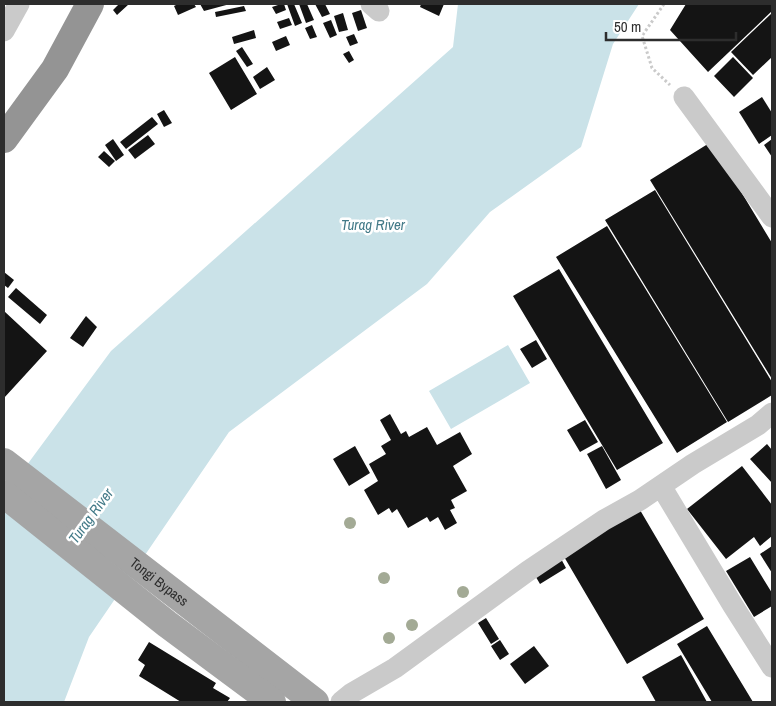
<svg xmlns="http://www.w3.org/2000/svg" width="776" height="706" font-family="'Archivo Narrow',sans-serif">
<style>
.water{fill:#cae2e8}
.building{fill:#141414}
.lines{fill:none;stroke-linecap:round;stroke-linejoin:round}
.path{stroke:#cacaca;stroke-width:3;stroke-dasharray:2.5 2.5;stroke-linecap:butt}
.minor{stroke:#cacaca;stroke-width:21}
.major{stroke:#a5a5a5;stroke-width:28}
.highway{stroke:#949494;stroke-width:28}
.tree{fill:#a3aa95}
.labels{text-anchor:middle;stroke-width:5;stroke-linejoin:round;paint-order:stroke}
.street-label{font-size:14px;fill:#2d2d2d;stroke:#fff}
.water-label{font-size:15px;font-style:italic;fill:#437a88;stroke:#fff}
</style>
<rect width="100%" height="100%" fill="#fff"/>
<path class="water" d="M458,4H639L613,44L581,147L490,212L427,284L229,432L89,637L64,702H4V496L111,351L453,47Z
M508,345L530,383L451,429L429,391Z"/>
<path class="building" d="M119,4H129L117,15L113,10Z
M178,4H194L196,7L178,15L174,6Z
M200,4H230L204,11Z
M281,4H284L286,10L276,14L272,7Z
M287,4H294L302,23L295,26Z
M299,4H307L314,20L306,23Z
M315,4H325L330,14L322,17Z
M421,4H444L439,16L420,7Z
M686,4H772V11L708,72L670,30Z
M244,6L246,11L216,17L215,12Z
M361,10L367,28L358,31L352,13Z
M343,13L348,30L339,32L334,16Z
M772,13V57L753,75L731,52Z
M289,18L292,25L280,29L277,22Z
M331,20L337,35L330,38L323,23Z
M312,25L317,37L310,39L305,28Z
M254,30L256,38L234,44L232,37Z
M354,34L358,43L350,46L346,37Z
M286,36L290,45L276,51L272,42Z
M242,47L253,64L247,67L236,51Z
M349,51L354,60L349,63L343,54Z
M235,57L257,94L231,110L209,73Z
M733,57L753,78L734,97L714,76Z
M267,67L275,80L260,89L253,77Z
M762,97L772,113V135L759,144L739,112Z
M164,110L172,123L164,127L157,114Z
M152,117L158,124L126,149L120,142Z
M148,135L155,144L135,159L128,150Z
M113,139L124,155L116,161L105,145Z
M772,139V157L764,145Z
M711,142L772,243V379L650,180Z
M104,151L115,161L109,167L98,157Z
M655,190L772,382V395L728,422L605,220Z
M607,226L727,422L677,453L556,257Z
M559,269L663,443L617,470L513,296Z
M4,272L14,280L8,288L4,285Z
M16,288L47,315L40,324L8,297Z
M4,311L47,351L4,398Z
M86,316L97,327L83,347L70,338Z
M536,340L547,359L532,368L520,349Z
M390,414L401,434L406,431L409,437L427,427L437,445L460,432L472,454L453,466L467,491L451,500L455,508L450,510L457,523L445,530L438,517L430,522L427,517L408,528L397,509L392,513L389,508L378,515L364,490L378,481L369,464L386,454L381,446L391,440L380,420Z
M585,420L598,442L580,452L567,430Z
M767,444L772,450V483L750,459Z
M355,446L370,473L349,486L333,459Z
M602,446L621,480L606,489L587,454Z
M742,466L772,505V536L760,546L754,537L726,559L687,509Z
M640,510L704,619L627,664L563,555Z
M772,546V573L760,554Z
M559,555L566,568L540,584L533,572Z
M750,557L772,593V606L754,617L726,571Z
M486,618L499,639L491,644L478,623Z
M707,626L753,702H712L677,644Z
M500,640L509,654L500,660L491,646Z
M149,642L216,683L213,688L230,698L227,702H181L139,676L145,665L138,660Z
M534,646L549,666L525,684L510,664Z
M681,655L707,702H656L642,677Z"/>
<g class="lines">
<path class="path" d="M664,4L642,36L652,68L670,85"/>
<path class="minor" d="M371,4L379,11
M4,31L19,4
M684,97L772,217
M661,486L732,604L772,667
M341,702L352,693L395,668L528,571L604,520L640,500L693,464L758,425L772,413"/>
<g class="major">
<path id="s1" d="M4,462L315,702"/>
<path d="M4,494L167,624L272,702"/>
</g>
<path class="highway" d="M4,139L55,69L90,4"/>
</g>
<g class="tree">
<circle cx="350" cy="523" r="6"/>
<circle cx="384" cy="578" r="6"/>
<circle cx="463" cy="592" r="6"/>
<circle cx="412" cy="625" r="6"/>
<circle cx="389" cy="638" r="6"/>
</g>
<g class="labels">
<g class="street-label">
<text dy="5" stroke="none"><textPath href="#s1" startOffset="196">Tongi Bypass</textPath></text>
</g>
<g class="water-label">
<text x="373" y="230">Turag River</text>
<text transform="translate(91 516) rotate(-54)" y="5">Turag River</text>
</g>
</g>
<rect width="776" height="706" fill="none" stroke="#2d2d2d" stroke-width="10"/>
<path d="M606 32v8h130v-8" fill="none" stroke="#2d2d2d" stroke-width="2.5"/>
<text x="614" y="32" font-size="15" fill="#2d2d2d" stroke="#ffffff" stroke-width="4" paint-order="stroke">50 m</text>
</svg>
